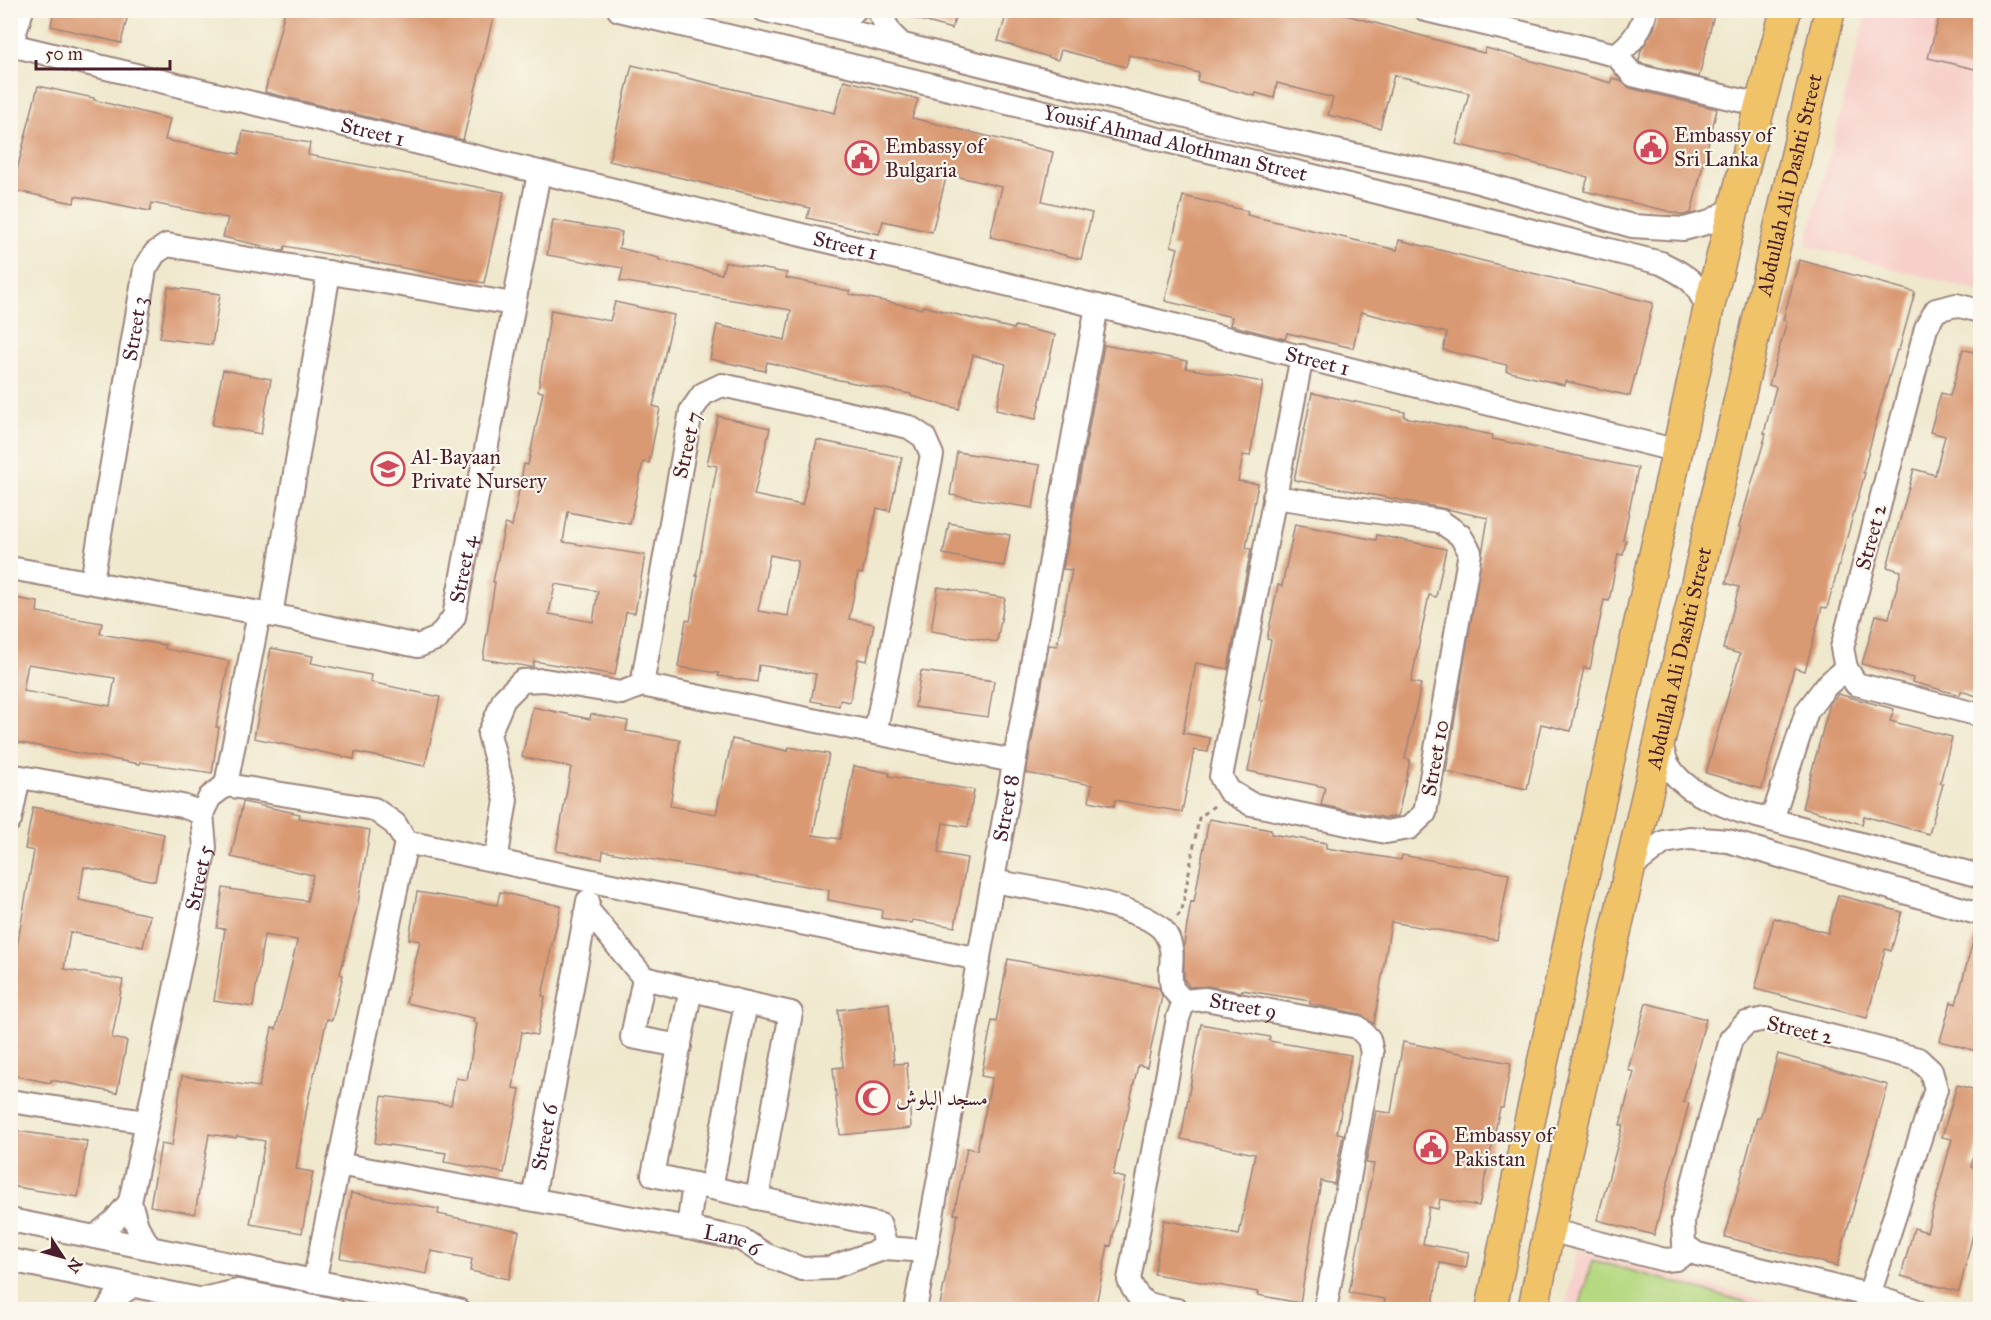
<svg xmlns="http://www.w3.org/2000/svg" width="1991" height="1320" font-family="'IM FELL Great Primer',Amiri,serif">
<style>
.built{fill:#f7d0cb}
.green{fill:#b5d881;stroke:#807c56;stroke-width:1.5}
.building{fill:#d99972;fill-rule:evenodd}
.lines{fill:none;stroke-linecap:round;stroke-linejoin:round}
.minor-casing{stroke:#9c847c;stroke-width:26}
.major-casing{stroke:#9c847c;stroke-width:33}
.path{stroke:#9c847c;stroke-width:3;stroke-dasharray:4.5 4.5;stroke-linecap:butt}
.minor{stroke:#fff;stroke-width:22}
.major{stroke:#f0c369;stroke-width:30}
.labels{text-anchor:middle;stroke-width:4.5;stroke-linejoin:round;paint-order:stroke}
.street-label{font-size:21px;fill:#4a1f2b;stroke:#fbf7ec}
.poi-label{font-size:21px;fill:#4a1f2b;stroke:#fbf7ec;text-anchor:start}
</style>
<rect width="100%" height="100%" fill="#fbf7ec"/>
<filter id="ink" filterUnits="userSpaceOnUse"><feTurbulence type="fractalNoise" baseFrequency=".0167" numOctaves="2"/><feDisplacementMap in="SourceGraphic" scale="12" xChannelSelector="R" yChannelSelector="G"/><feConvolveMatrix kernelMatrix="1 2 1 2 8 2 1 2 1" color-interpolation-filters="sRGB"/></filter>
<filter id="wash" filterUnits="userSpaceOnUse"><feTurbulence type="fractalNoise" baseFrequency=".008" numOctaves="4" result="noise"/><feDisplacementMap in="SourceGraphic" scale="24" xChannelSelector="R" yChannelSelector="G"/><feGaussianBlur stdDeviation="1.35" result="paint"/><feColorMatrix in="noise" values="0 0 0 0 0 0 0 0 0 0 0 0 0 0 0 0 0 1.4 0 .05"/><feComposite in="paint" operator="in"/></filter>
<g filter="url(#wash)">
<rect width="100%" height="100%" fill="#efe8cd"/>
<path class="built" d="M1867,11H1980V292L1806,245Z
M1577,1249L1796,1309L1565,1310Z"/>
<path class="green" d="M1592,1260L1772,1309H1579Z"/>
<g id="blocks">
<path class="building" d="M54,10H129L121,43L51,26Z
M285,10H495L463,140L265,92Z
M902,10H957L952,29L902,15Z
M1008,10H1328L1484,53L1486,48L1611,83L1612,78L1619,80L1630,88L1717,109L1691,213L1684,215L1584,191L1588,177L1456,144L1469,93L1394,75L1380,128L1328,115L1333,98L1277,83L1274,98L1256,93L1255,96L1197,81L1199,73L1129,55L1126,67L1061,50L1058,60L998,41Z
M1659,10H1715L1699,77L1640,63L1639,61L1641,50L1654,29Z
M1941,10H1980V51L1975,69L1928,58Z
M632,65L835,113L844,80L918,99L912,118L1053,152L1042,201L1092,213L1081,259L990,237L1002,187L947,174L932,232L883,221L879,234L807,218L810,208L609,161Z
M38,86L94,98V100L170,119L165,140L239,154L243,131L310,143L308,155L504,192L484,283L285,246L284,251L223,237L228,218L152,203L150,211L75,196L74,203L12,190Z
M1183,196L1248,211L1247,215L1397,250L1399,240L1653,303L1630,396L1565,381L1564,385L1506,371L1507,365L1443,350L1447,333L1361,312L1353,348L1287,333L1285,339L1230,325L1232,317L1165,301L1178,248L1171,246Z
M553,220L622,232L619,248L659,258V260L722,274L725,262L787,273L786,278L850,291L849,294L922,309L923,306L1014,329L1015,326L1055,335L1036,419L996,410L1006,364L973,355L959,409L911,396V394L829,378L767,362L765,371L710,359L717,325L785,340L791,310L620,281L623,268L547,255Z
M1799,260L1915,292L1899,350H1897L1880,408L1863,473H1865L1827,608L1822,607L1805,671L1794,668L1762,789L1706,773L1740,654L1723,649L1739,587L1726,583L1741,528L1739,527L1766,434L1764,433L1776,387L1769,385L1787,321L1783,320Z
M168,287L220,294L212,345L160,338Z
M615,302L674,315L653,406L660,408L649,463L643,462L630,524L568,512L563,542L645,555L635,613L626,612L615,675L534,661L533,667H531L483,659L495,582H493L505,524L512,526L524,464L528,465L543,392L538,391L551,310L610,321ZM555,584L598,591L593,622L549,614Z
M1104,345L1187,361L1186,368L1263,382L1250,456L1243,455L1238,481L1258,484L1246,548L1251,549L1228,669L1196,663L1183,733L1210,738L1208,752L1194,750L1182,812L1115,800L1114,806L1089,801L1092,785L1026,773L1049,645L1057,646L1072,570L1063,569Z
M1963,349L1980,354V697L1961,691L1960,695L1912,682L1913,678L1862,664L1876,615L1889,618L1901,571L1887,567L1914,469L1935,475L1945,436L1930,432L1941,393L1950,396Z
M223,370L271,379L261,434L212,425Z
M1312,393L1405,412L1404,417L1493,435L1492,439L1638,468L1623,540H1626L1623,555L1618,554L1609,601L1604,600L1590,669L1584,667L1571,731L1541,724L1527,789L1446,772L1488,518L1442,508L1294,480Z
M718,416L770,428L754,495L802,505L817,440L902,457L890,511L877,508L862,574L858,573L849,619L874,624L867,661L858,659L850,702L840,700L839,706L811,701L816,674L759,665L757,682L718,676L719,673L678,667L686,620L690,621L698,576H696L717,466L707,464ZM770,555L798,561L788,616L758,611Z
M957,452L1040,465L1033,508L950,495Z
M949,523L1010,535L1004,566L943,554Z
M1295,524L1376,540L1377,535L1446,549L1436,597L1429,595L1411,682L1421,684L1405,759L1410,760L1398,816L1386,818L1321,805L1325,787L1248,771L1262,700H1259L1271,640L1267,639L1278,585L1282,586Z
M938,587L1005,598L997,642L931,631Z
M10,597L38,602L37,612L102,623L100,634L165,645V649L229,661L216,727H219L212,773L140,762V764L10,741ZM28,664L115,678L110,706L23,691Z
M271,648L313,656L311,663L371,675L370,682L440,697L425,766L355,752L354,759L254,738Z
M921,671L994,681L988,717L915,707Z
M1838,694L1894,709L1890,721L1952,737L1940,783L1943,784L1929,834L1864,816L1862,824L1802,808L1830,703Z
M533,707L590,719L591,714L628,721L626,731L680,740L670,806L716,814L732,739L788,751L789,747L829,754L813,835L840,839L854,766L890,773L889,776L974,790L968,827L943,823L938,853L967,858L955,927L913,920L912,923L881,918L882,910L828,900L829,890L603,851L602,859L556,851L571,767L522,757Z
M243,802L300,814L299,818L370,830L358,903L340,974L343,975L332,1020L327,1019L309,1096L296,1169L313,1172L302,1233L250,1224L265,1141L237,1136L236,1138L209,1134L195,1214L150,1206L161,1144L172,1146L182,1076L259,1087L272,1028L276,1029L297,942V940L264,935L253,1007L214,1001L225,929L217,928L223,888L307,901L313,875L231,857Z
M33,807L164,834L155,881L84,867L79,900L150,915L143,947L70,932L64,969L123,980L112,1038L127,1041L117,1093L51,1080V1083L10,1075V985L34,851L25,849Z
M1209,819L1271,830V834L1326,843V848L1401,860L1402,855L1509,874L1497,940L1391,922L1374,1024L1360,1014L1310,1004V1001L1242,990V992L1207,986L1189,987L1184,979V944L1191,901L1194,902Z
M417,892L497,905L500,892L561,906L550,953H551L542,996L545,997L537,1035L522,1032L513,1088L520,1089L504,1173L444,1162L446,1153L375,1143L382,1096L451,1105L456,1078L467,1080L477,1023L473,1022L474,1018L406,1003L420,941L409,939Z
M1838,895L1902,912L1891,951L1885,949L1867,1018L1755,989L1774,918L1828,933Z
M1976,930L1980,931V1052L1940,1041L1951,1002L1956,1004Z
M1008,959L1159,988L1162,996L1147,1067L1138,1065L1126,1120H1125L1113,1175L1125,1178L1111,1246L1108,1245L1095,1310H939L958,1214H954L967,1148L977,1150L992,1078L981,1076L992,1021L996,1022Z
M889,1003L894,1064L907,1063L911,1128L840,1135L833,1068L843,1067L838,1010Z
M1646,1003L1706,1019L1683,1102L1689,1103L1654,1235L1597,1220L1623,1125H1620L1634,1072L1628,1070Z
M1201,1024L1270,1037L1269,1041L1351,1055L1337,1133L1343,1134L1334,1184L1321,1181L1300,1303L1257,1295L1258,1292L1154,1274L1164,1220L1239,1235L1255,1154L1181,1139Z
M1403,1042L1511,1063L1503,1108H1500L1479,1206L1440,1199L1438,1209L1429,1207L1423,1244L1469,1252L1466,1268L1440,1263L1432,1310H1383L1385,1299L1349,1293L1374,1164L1366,1163L1376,1111L1391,1113Z
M1778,1054L1888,1085L1837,1266L1725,1237L1757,1118H1760Z
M1957,1085L1980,1091V1134L1971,1167L1980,1169V1205L1959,1292L1901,1276L1914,1228L1927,1232L1952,1139L1942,1137Z
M10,1130L87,1141L78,1197L10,1186Z
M351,1193L439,1209L438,1214L519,1231L509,1279L470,1271L472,1259L431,1251L427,1274L340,1258Z"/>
</g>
</g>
<g filter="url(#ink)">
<use href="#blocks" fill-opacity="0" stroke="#9c847c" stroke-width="1.5"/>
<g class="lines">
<defs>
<g id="minor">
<path id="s1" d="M619,10L1313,176L1661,263C1689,277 1697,281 1708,311"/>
<path d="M764,10L1270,137L1468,179L1632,226L1684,229L1710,222L1733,208"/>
<path d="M878,10L891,34L901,44"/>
<path d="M1426,10L1616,55"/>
<path d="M829,26L841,22L855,10"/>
<path id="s2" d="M11,45L1097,306L1678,451"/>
<path d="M10,48L22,10"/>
<path d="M1616,55L1633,75L1760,105"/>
<path d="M1616,55C1633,42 1641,31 1646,10"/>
<path d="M1980,311L1956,305L1936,310L1926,328L1842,648L1846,668L1856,684L1980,715"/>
<path d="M1274,497L1440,521L1460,535L1470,552L1425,813L1409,828L1386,832L1251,804L1229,791L1221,777L1302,356"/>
<path id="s3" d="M10,568L271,615L418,646L438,638L454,617L539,173"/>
<path id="s4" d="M92,581L145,269L155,253L167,245L513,304"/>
<path d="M271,615L329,272"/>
<path d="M642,685L691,411L703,394L722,385L909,427L924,437L932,455L875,733"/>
<path d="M642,685L1013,761"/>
<path d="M1660,738C1662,747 1664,758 1668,765C1684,792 1715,802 1742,812L1980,876"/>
<path d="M10,775L182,806L202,813"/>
<path d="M226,785L259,613"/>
<path d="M202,813L210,797L226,785L374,809L395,824L406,842"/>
<path d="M10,820L19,777"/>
<path d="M1772,820L1807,711L1826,686L1846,668"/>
<path d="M406,842L592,881L979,959"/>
<path d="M496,861L506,800L489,734L504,699L522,681L544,680L621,693L642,685"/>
<path d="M1630,868L1664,842L1689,838L1728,841L1980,914"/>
<path d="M992,881C1029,888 1147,904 1165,933C1178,954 1167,968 1172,987C1174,992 1180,997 1184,1001"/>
<path d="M587,909L644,978L746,1003L711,1188"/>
<path d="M644,978L632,1037L680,1046"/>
<path d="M691,989L653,1175L880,1225L886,1248"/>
<path id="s5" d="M1184,1001L1205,999L1358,1027L1369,1039L1372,1053L1325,1310"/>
<path d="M746,1003L791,1013L757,1198"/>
<path d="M10,1101L146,1122"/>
<path id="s6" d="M338,1164L688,1228L741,1239L764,1254L802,1269L830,1268L886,1248L926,1251"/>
<path id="s7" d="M533,1199L588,901"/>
<path d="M10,1220L458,1310"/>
<path d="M688,1228L694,1184"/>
<path d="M1549,1230L1665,1260L1676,1259L1691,1250"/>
<path d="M95,1237L114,1221L130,1202"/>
<path id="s8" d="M150,1248L137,1226L130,1202L205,848L202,813"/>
<path d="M10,1260L251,1310"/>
<path d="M314,1282L406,842"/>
<path d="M1869,1295L1936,1089L1931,1071L1918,1059L1765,1019L1746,1023L1731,1039L1683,1220L1684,1245L1697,1254L1869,1295L1915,1310"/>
<path d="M207,1298L238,1291L334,1310"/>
<path d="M107,1310L115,1298L132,1286"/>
<path id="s9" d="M915,1310L1097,306"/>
<path d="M1177,1310C1151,1305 1140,1307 1129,1280L1178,1018L1184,1001"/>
</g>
<g id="major">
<path d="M1491,1310L1524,1147L1708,311L1760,105L1786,10"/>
<path id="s10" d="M1533,1310L1549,1230L1630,868L1830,10"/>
</g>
</defs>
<use href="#minor" class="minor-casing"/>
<use href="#major" class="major-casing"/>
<path class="path" d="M1177,917L1182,910L1199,818L1215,805"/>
<use href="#minor" class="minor"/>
<use href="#major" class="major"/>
</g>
</g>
<defs>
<symbol id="civic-ring" viewBox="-11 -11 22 22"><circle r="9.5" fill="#fbf7ec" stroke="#d1495b" stroke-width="1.5"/><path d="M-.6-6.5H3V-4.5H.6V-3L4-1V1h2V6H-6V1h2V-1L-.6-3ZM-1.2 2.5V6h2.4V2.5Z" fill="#d1495b"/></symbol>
<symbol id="school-ring" viewBox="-11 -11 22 22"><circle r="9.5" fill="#fbf7ec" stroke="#d1495b" stroke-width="1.5"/><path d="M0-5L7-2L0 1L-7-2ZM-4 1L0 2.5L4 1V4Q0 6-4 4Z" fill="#d1495b"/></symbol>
<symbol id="mosque-ring" viewBox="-11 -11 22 22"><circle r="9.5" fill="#fbf7ec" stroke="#d1495b" stroke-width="1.5"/><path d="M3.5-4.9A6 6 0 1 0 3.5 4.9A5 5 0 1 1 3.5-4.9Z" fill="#d1495b"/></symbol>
</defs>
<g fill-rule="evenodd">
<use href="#civic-ring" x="1632" y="128" width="38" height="38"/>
<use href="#civic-ring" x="843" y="139" width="38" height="38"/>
<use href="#school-ring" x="369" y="450" width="38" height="38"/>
<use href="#mosque-ring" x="854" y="1079" width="38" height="38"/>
<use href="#civic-ring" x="1412" y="1128" width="38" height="38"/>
</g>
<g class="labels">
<g class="street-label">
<text dy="7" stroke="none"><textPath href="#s2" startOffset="372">Street 1</textPath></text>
<text dy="7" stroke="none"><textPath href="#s1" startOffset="572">Yousif Ahmad Alothman Street</textPath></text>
<text dy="7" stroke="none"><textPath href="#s10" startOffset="1154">Abdullah Ali Dashti Street</textPath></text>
<text dy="7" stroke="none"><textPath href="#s2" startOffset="858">Street 1</textPath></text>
<text dy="7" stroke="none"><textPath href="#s4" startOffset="256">Street 3</textPath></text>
<text dy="7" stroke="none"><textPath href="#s2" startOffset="1344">Street 1</textPath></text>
<text transform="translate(687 445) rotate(-77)" y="7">Street 7</text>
<text transform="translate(1871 537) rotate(-75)" y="7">Street 2</text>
<text dy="7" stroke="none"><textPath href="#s3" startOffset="512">Street 4</textPath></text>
<text dy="7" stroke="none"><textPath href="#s10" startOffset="668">Abdullah Ali Dashti Street</textPath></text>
<text transform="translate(1435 758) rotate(-80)" y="7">Street 10</text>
<text dy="7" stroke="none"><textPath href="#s9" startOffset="510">Street 8</textPath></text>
<text dy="7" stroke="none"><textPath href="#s8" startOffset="382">Street 5</textPath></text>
<text dy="7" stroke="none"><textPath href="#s5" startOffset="60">Street 9</textPath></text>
<text transform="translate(1800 1030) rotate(13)" y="7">Street 2</text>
<text dy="7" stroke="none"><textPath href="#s7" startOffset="63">Street 6</textPath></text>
<text dy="7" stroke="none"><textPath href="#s6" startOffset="402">Lane 6</textPath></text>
</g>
<g class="poi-label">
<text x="1674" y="142">Embassy of<tspan x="1674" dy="24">Sri Lanka</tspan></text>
<text x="885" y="153">Embassy of<tspan x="885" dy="24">Bulgaria</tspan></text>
<text x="411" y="464">Al-Bayaan<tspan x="411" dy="24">Private Nursery</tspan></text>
<text x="896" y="1105">مسجد البلوش</text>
<text x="1454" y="1142">Embassy of<tspan x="1454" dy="24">Pakistan</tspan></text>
</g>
</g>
<rect width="1991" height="1320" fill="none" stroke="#fbf7ec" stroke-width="36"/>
<g transform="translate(63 1257) rotate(126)" stroke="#fbf7ec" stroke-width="4.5" paint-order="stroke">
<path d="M0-4.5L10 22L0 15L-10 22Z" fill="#4a1f2b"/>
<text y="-9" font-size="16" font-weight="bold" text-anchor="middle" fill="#4a1f2b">N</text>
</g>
<path d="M36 60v9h134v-9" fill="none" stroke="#4a1f2b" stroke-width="3"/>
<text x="45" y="60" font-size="18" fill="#4a1f2b" stroke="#fbf7ec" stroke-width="4.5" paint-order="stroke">50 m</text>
</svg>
